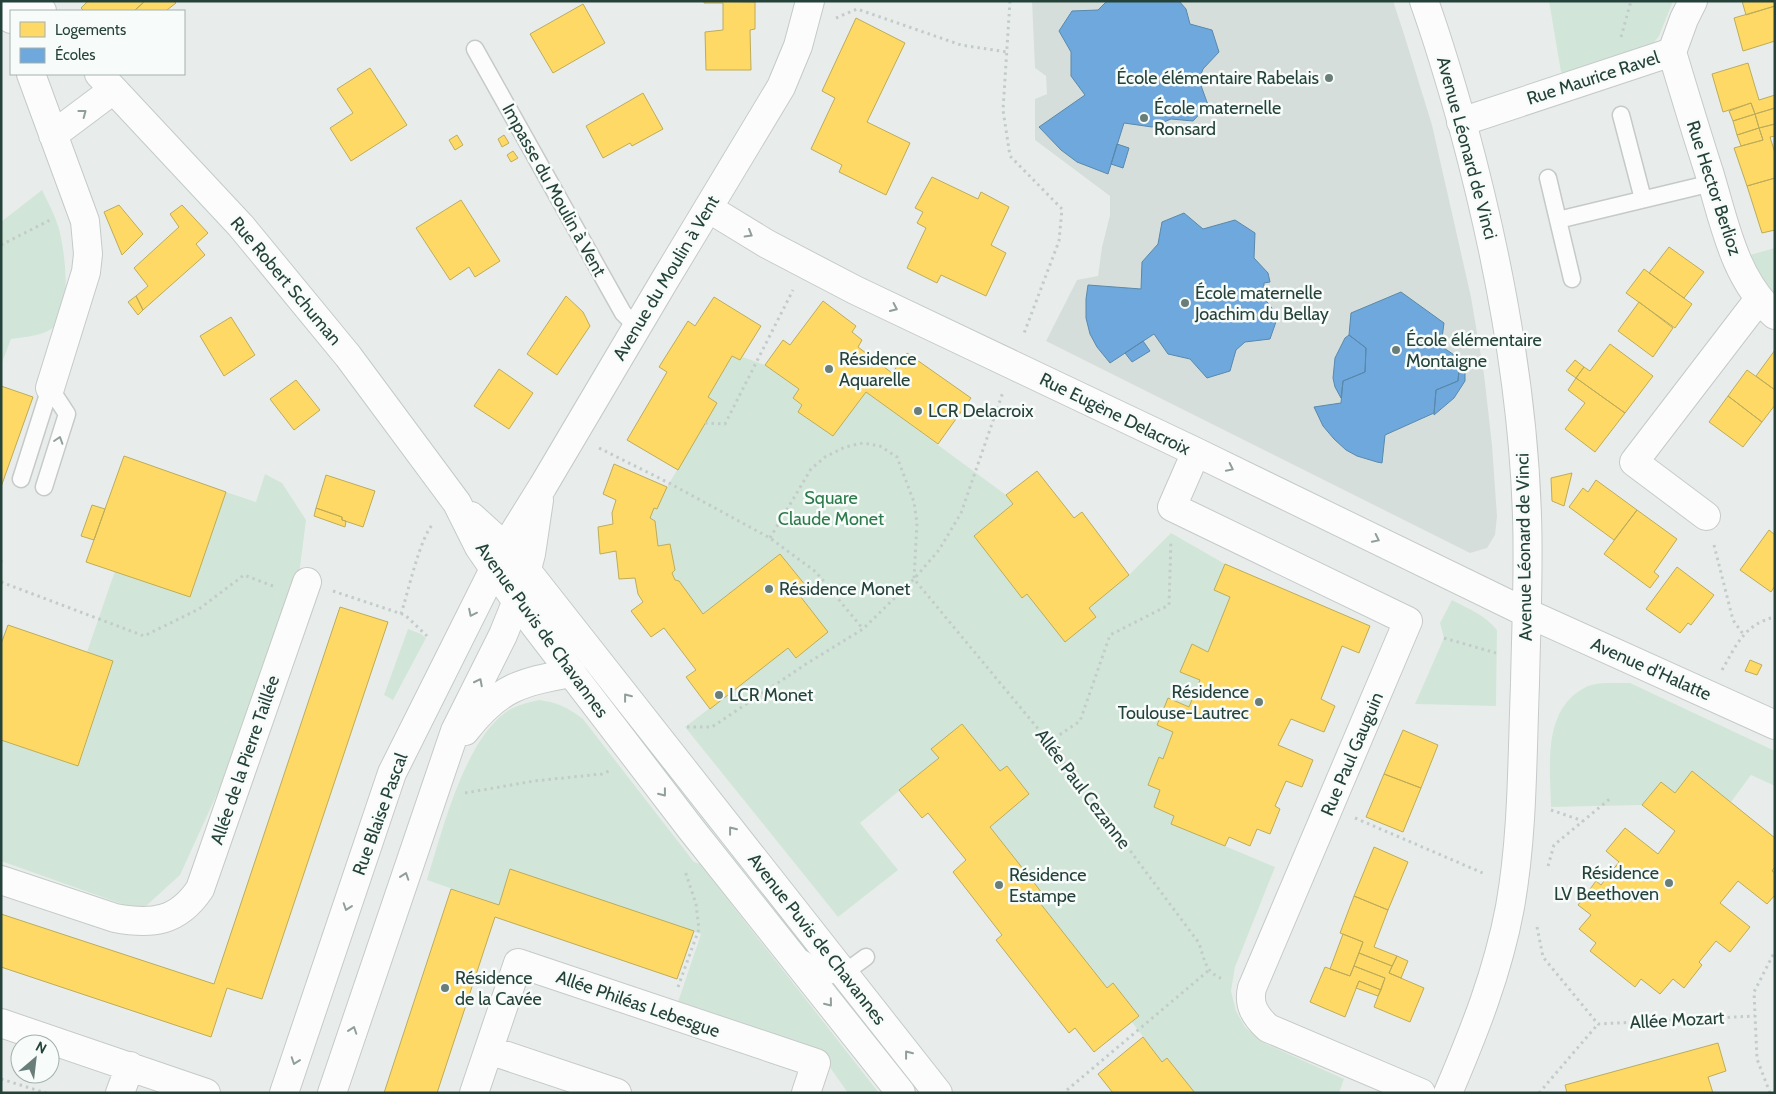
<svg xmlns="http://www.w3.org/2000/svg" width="1776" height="1094" font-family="Cabin,sans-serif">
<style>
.built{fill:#d6dedb}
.green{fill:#d1e6d8}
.homes{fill:#ffd966;stroke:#bdac59}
.schools{fill:#6fa8dc;stroke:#5889ab}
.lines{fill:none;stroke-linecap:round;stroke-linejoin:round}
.lane-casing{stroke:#c5cac8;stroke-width:19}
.street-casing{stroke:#c5cac8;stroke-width:30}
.secondary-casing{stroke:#c3cbc8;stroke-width:30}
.path{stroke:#c3ccca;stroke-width:3;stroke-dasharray:2.5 4;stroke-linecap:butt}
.lane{stroke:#fcfcfc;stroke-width:16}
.street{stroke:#fcfcfc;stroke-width:28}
.secondary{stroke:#fcfcfc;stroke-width:28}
.oneway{stroke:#909f9b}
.poi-dot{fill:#697e78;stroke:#f7fbf9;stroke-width:2}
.labels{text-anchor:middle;stroke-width:5;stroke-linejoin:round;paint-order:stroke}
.poi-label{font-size:18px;fill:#24423a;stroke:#f7fbf9;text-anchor:start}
.street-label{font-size:18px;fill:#24423a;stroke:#f7fbf9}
.park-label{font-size:18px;fill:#2d7a4b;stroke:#f7fbf9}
</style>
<rect width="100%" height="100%" fill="#e8edeb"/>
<path class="built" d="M1032,1H1393L1403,31L1432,125L1471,297L1484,374L1492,445L1497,516L1495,535L1487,548L1470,553L1046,341L1077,280L1098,276L1102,247L1110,215V196L1035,140V99L1047,94L1046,76L1035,68Z"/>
<path class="green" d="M1549,1H1673L1659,36L1652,45L1568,76L1561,72Z
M42,190C48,202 55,215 59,229C65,251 72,308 55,326C45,336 24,337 11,339L1,365V222Z
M1775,248V294C1760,284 1756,271 1750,255Z
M732,356L740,360L743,357L765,365L799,389L793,398L802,405L798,412L833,436L866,392L1006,495L1013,504L974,536L1022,597L1027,594L1089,608L1129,575L1171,533L1225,564L1214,590L1230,597L1208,652L1180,672L1200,680L1189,707L1169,698L1173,732L1163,759L1159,757L1148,785L1160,790L1154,807L1174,816L1172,824L1275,867L1235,967L1231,991L1236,1011L1245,1027L1266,1044L1344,1079L1339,1093H1195L1167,1058L1162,1062L1132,1022L1139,1016L1113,983L1107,988L1040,903L1046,898L990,827L1029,794L1010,769L1000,771L962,724L932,749L939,758L860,823L898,870L838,917L685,727L788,648L797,658L827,632L797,592L806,585L780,554L703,614L679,582L675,580L672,573L675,570L670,545L658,546L655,521L650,518L654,508L657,509L667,487L717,403L708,397Z
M265,474L282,483L306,520L300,567L243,737L180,875L146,906L133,908L1,861V740L78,766L113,662L87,652L115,571L190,597L226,492L256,502Z
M1452,600C1469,609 1485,615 1497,630L1496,706L1415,704L1444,638L1440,623Z
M408,629L421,634L426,638L393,700L384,695Z
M1607,683H1630L1775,751V786L1751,775L1731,802L1692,771L1675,793L1661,782L1642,805L1551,807C1550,765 1542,707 1588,686C1594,684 1601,683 1607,683Z
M539,700C559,703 567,707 583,719L694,862L700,864L879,1093H848L817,1049L678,1002L701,934L510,870L499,905L427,880C442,832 464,742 506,712C516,705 527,703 539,700Z"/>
<path class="homes" d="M88,1H145L134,11H84L81,8Z
M145,1H174L176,3L167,10L168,11H134Z
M704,1L755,2V29L750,30L751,70H706L705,32L723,30V3H704Z
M1742,1H1774L1775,6L1746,15Z
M583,4L605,43L553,73L530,34Z
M1775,6V41L1743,51L1734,18Z
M856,18L905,43L867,122L910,143L886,195L839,172L842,165L811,149L835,98L822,91Z
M1748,63L1759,100L1775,95V108L1755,114L1751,103L1723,112L1712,74Z
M370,68L407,125L351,161L330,128L353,113L337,89Z
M643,93L663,129L632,146L630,143L603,158L586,126Z
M1751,103L1755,114L1733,121L1729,111Z
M1775,108V124L1759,128L1755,114Z
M1755,114L1759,128L1737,135L1733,121Z
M1775,124V136L1770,137L1775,153V178L1747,186L1734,148L1763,140L1759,128Z
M1759,128L1763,140L1741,146L1737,135Z
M457,135L463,145L455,150L449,140Z
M504,135L509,143L502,147L498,139Z
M513,151L518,158L511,162L507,155Z
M932,177L978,199L981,192L1009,207L991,245L1006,253L986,296L941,275L937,283L907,268L926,228L917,223L923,212L915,208Z
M1775,178V230L1762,233L1747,186Z
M461,200L500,261L475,277L469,267L450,280L416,228Z
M119,205L143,234L122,255L104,212Z
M182,205L208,233L196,244L205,255L143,310L136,296L148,286L134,268L179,227L170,214Z
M1669,247L1704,272L1684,298L1649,273Z
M1644,269L1692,304L1675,328L1626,293Z
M136,296L143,310L138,315L128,302Z
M566,296L583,312L590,326L557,375L527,354Z
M714,297L761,326L740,360L732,356L708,397L717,403L678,470L627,440L667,372L659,367L688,321L695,326Z
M823,301L856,326L852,332L862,340L858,347L892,373L907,353L971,398L938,444L866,392L833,436L798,412L802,405L793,398L799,389L765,365L783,340L790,345Z
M1639,302L1673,328L1653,357L1618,331Z
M231,317L255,355L224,376L200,336Z
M1610,344L1653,376L1625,413L1576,378L1584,367L1590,371Z
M1775,350V390L1756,376Z
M1575,360L1584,367L1576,378L1566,371Z
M499,369L533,393L509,429L474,406Z
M1747,370L1775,390V405L1762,422L1728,396Z
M1576,378L1625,413L1595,452L1565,429L1585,403L1568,390Z
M296,380L320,410L294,430L270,399Z
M1,386L33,397L1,487Z
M1728,396L1762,422L1743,447L1709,422Z
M124,456L226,492L190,597L86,562Z
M614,464L667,487L657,509L654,508L650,518L655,521L658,546L670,544L675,570L672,573L675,580L679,581L703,614L780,554L806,586L797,592L828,632L796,658L788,648L710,709L686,677L696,670L664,628L651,637L631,611L643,602L638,594L635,578L619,579L616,551L600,554L598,527L613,524L612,513L616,500L603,494Z
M1037,471L1074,518L1082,512L1129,575L1089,608L1096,617L1065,642L1027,594L1022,598L974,536L1013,504L1006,495Z
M1572,473L1564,506L1552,501L1551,478Z
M326,475L375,491L363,527L342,520V517L316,508Z
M1596,480L1637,510L1614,540L1569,507L1583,488L1588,492Z
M92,505L105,509L94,540L81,536Z
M316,508L342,517V520L346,521L345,527L314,516Z
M1637,510L1677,539L1654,572L1659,576L1650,588L1604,554Z
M1769,530L1775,535V586L1771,592L1740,570Z
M1225,564L1370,626L1359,653L1342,646L1321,699L1335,706L1324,732L1291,719L1278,745L1313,760L1302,787L1286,781L1275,806L1280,809L1270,834L1257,829L1250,846L1229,837L1225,846L1171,824L1174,816L1154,807L1160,790L1148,785L1159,757L1163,759L1173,732L1157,725L1168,698L1189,707L1200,680L1180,672L1192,644L1208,652L1230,597L1214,590Z
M1677,567L1714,595L1691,625L1688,623L1680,633L1646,609Z
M340,607L388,622L262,999L227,988L211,1037L1,967V914L214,984Z
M8,625L113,661L78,766L1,740V644Z
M1750,660L1762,665L1757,675L1745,671Z
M962,724L1000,771L1007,766L1029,794L990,827L1046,898L1040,903L1107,988L1113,983L1139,1016L1094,1052L1075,1028L1069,1033L996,940L1002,935L953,872L966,860L928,813L922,818L899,790L939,758L931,749Z
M1403,730L1438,745L1421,788L1384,774Z
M1692,771L1775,838V867L1772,871L1775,873V895L1767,904L1738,881L1720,903L1750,927L1730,952L1716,941L1699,962L1702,965L1684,988L1673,979L1660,994L1641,979L1635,987L1590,951L1596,943L1579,929L1591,915L1578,905L1596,881L1601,885L1619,862L1606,851L1625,828L1658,854L1675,831L1642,805L1661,782L1675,793Z
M1384,774L1421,788L1403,832L1366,817Z
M1374,847L1408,862L1388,910L1354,896Z
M510,869L694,931L677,979L495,917L437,1093H384L451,889L499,905Z
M1354,896L1388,910L1374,947L1397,956L1392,966L1359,953L1363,942L1340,933Z
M1343,934L1363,942L1350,976L1330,969Z
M1359,953L1392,966L1389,973L1424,988L1410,1022L1374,1007L1385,978L1354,966Z
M1397,956L1408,961L1401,978L1389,973Z
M1354,966L1385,978L1381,990L1359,981L1345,1017L1310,1002L1325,967L1350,976Z
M1359,981L1381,990L1378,996L1356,988Z
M1143,1037L1162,1062L1167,1058L1195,1093H1113L1098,1074Z
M1718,1043L1726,1071L1708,1077L1713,1093H1567L1565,1085Z"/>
<path class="schools" d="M1107,1H1179L1186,9L1190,24L1212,30L1219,52L1203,69L1199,80L1208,105L1193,121L1171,119L1152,127L1124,123L1108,174L1077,162L1061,150L1039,127L1085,95L1071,76V52L1059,31L1072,11L1098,10Z
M1117,144L1129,148L1123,168L1111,164Z
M1184,213L1203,229L1235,220L1255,233L1254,258L1268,273L1270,282L1264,283V298L1278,316L1270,339L1245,342L1236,350L1230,371L1207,378L1190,359L1168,354L1154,334L1110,363L1097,347L1090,334L1086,318V299L1088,285L1141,289L1142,262L1158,244L1162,222Z
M1401,292L1444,323L1441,346L1460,359L1458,381L1436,390L1434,413L1385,435L1382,463L1377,462L1357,456L1346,450L1334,439L1323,426L1314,407L1341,403L1343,381L1365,372L1366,348L1349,335L1351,313Z
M1349,335L1366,348L1365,372L1343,381L1341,398L1335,387L1333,378L1335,358L1345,338Z
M1143,341L1150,351L1132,362L1125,353Z
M1460,359L1463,361L1465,369V381L1454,398L1434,415L1436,390L1458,381Z"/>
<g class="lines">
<defs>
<path id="lane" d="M475,49L623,313L637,327
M1621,115L1643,199
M1548,178L1572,279
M1558,220L1712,183
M21,479L50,388
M44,487L67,414L50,388
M804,959L828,976L844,973L866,957"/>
<path id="street" d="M7,1L11,19
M1424,1C1439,43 1452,87 1464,130C1498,256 1523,385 1527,516C1529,572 1526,628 1525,684C1522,758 1523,834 1510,907C1498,972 1474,1032 1448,1093
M1672,52C1684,92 1696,132 1709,172C1724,221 1734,279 1775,315
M1672,52L1684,19L1693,1
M31,74L85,221L88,254L86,272L50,388
M1461,122L1672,52
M53,135L113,90
M708,208L767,244L855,290L1196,452L1527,613L1775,725
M1196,452L1172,507L1408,621L1252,988C1248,1005 1255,1016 1268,1028L1421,1093
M1706,516L1634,462L1759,299
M465,731C498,688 520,682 572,673
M1,880L115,918C152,925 178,922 200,889L307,582
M1,1023L206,1093
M489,1050L617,1093
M120,1093L130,1066
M284,1093L392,773L505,547L543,486L663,283L781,87L798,46L810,1
M332,1093L455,731L503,635L522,588L531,554L539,500
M474,1093L518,963L816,1063L806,1093"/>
<path id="secondary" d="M33,1L42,11
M99,74L241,226L348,356L457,503L479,547L517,602L691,829L901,1093
M471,516L505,547L527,571L938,1093"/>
</defs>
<use href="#lane" class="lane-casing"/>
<use href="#street" class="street-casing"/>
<use href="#secondary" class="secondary-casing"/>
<path class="path" d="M1010,1L1003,110L1010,156L1062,209L1059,241L1023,336
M836,18L857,9L961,45L1007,52
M1621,37L1631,1
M1,245L52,219
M705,423L725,424L793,290
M599,448L669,483L770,538L816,572L863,629
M770,538L811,469L825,457L845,447L863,443L880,446L897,457L914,502L917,523L914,579L1049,742L1199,943C1205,961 1205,973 1225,980
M1714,545L1733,620L1743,634
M1,560V563
M1,582L144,636L199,609L244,575L273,586
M333,591L405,615L427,636
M401,614C408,593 420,536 434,523
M1444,638L1496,653
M1722,670C1736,646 1744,624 1775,617
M687,727H712L806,664L863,629L914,579L939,550L961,513L1003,392
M1049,742L1080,721L1110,635L1169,605L1171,540
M465,793L534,781L602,774L609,771
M1551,810L1583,821
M1355,818L1485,874
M1548,866L1554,845L1612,797
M1537,927L1543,957L1598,1024L1755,1016
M678,987L699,929L696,904L685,871
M1,1079L46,1093
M1067,1090L1208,971
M1539,1093L1598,1024
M1770,1093L1757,1059L1754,992L1775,951"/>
<use href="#lane" class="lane"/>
<use href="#street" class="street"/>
<use href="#secondary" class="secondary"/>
</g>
<defs><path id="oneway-chevron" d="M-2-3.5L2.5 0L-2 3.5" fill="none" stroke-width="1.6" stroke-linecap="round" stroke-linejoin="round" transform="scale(1.25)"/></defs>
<g class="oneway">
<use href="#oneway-chevron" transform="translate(83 113) rotate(-37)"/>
<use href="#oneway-chevron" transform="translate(749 234) rotate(30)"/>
<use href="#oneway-chevron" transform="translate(894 308) rotate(25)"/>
<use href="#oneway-chevron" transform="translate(59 440) rotate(-72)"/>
<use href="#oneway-chevron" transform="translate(1230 468) rotate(26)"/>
<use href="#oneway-chevron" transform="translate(1376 539) rotate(26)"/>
<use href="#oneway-chevron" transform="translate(472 613) rotate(116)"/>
<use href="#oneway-chevron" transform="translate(479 682) rotate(-63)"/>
<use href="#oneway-chevron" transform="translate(627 697) rotate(-128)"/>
<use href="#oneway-chevron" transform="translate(663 793) rotate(52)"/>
<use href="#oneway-chevron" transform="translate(732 830) rotate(-128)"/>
<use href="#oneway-chevron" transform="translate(405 876) rotate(-71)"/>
<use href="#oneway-chevron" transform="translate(347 907) rotate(109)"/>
<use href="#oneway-chevron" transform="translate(829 1003) rotate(51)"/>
<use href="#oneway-chevron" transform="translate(353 1030) rotate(-71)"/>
<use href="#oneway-chevron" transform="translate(908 1054) rotate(-128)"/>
<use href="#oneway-chevron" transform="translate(295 1061) rotate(109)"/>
</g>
<g class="poi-dot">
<circle cx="1329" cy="78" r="5"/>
<circle cx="1144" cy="118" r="5"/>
<circle cx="1185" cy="303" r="5"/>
<circle cx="1396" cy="350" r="5"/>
<circle cx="829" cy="369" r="5"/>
<circle cx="918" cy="411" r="5"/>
<circle cx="769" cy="589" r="5"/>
<circle cx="719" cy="695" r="5"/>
<circle cx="1259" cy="702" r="5"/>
<circle cx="1669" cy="883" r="5"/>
<circle cx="999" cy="885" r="5"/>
<circle cx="445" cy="988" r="5"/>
</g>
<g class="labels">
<g class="poi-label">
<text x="1319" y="84" text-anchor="end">École élémentaire Rabelais</text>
<text x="1154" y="114">École maternelle<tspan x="1154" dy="21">Ronsard</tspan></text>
<text x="1195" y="299">École maternelle<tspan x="1195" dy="21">Joachim du Bellay</tspan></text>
<text x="1406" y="346">École élémentaire<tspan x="1406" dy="21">Montaigne</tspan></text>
<text x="839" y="365">Résidence<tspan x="839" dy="21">Aquarelle</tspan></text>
<text x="928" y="417">LCR Delacroix</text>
<text x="779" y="595">Résidence Monet</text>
<text x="1249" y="698" text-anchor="end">Résidence<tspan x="1249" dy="21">Toulouse-Lautrec</tspan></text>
<text x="729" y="701">LCR Monet</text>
<text x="1659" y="879" text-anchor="end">Résidence<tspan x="1659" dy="21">LV Beethoven</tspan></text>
<text x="1009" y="881">Résidence<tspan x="1009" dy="21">Estampe</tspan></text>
<text x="455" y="984">Résidence<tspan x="455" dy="21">de la Cavée</tspan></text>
</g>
<g class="street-label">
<text transform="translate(1593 78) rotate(-18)" y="6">Rue Maurice Ravel</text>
<text transform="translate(1467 148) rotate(75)" y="6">Avenue Léonard de Vinci</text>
<text transform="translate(1714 188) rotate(72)" y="6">Rue Hector Berlioz</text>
<text transform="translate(554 190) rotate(61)" y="6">Impasse du Moulin à Vent</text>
<text transform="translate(666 278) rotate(-59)" y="6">Avenue du Moulin à Vent</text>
<text transform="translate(286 281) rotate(50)" y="6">Rue Robert Schuman</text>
<text transform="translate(1115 414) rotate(26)" y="6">Rue Eugène Delacroix</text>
<text transform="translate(1524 547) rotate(-91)" y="6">Avenue Léonard de Vinci</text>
<text transform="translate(542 630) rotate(54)" y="6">Avenue Puvis de Chavannes</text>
<text transform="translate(1651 669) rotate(24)" y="6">Avenue d'Halatte</text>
<text transform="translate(1352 754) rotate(-67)" y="6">Rue Paul Gauguin</text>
<text transform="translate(245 760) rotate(-71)" y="6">Allée de la Pierre Taillée</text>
<text transform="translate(1083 789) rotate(53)" y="6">Allée Paul Cezanne</text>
<text transform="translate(380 814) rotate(-70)" y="6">Rue Blaise Pascal</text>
<text transform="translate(817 939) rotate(52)" y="6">Avenue Puvis de Chavannes</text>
<text transform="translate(638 1004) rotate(19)" y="6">Allée Philéas Lebesgue</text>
<text transform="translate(1677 1020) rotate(-3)" y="6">Allée Mozart</text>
</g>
<g class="park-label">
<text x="831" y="504">Square<tspan x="831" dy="21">Claude Monet</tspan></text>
</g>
</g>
<rect width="1776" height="1094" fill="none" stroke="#24423a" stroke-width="5"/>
<rect x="10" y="10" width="175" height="65" fill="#f7fbf9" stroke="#a3b1ad"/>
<rect x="20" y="22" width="25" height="15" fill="#ffd966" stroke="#a3b1ad"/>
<text x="55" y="35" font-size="15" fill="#24423a">Logements</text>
<rect x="20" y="48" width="25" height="15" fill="#6fa8dc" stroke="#a3b1ad"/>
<text x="55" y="60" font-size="15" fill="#24423a">Écoles</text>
<g transform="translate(35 1059) rotate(28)"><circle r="24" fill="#f7fbf9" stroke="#a3b1ad"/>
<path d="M0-4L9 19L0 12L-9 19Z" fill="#697e78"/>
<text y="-8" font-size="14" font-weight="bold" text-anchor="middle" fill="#24423a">N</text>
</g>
</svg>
